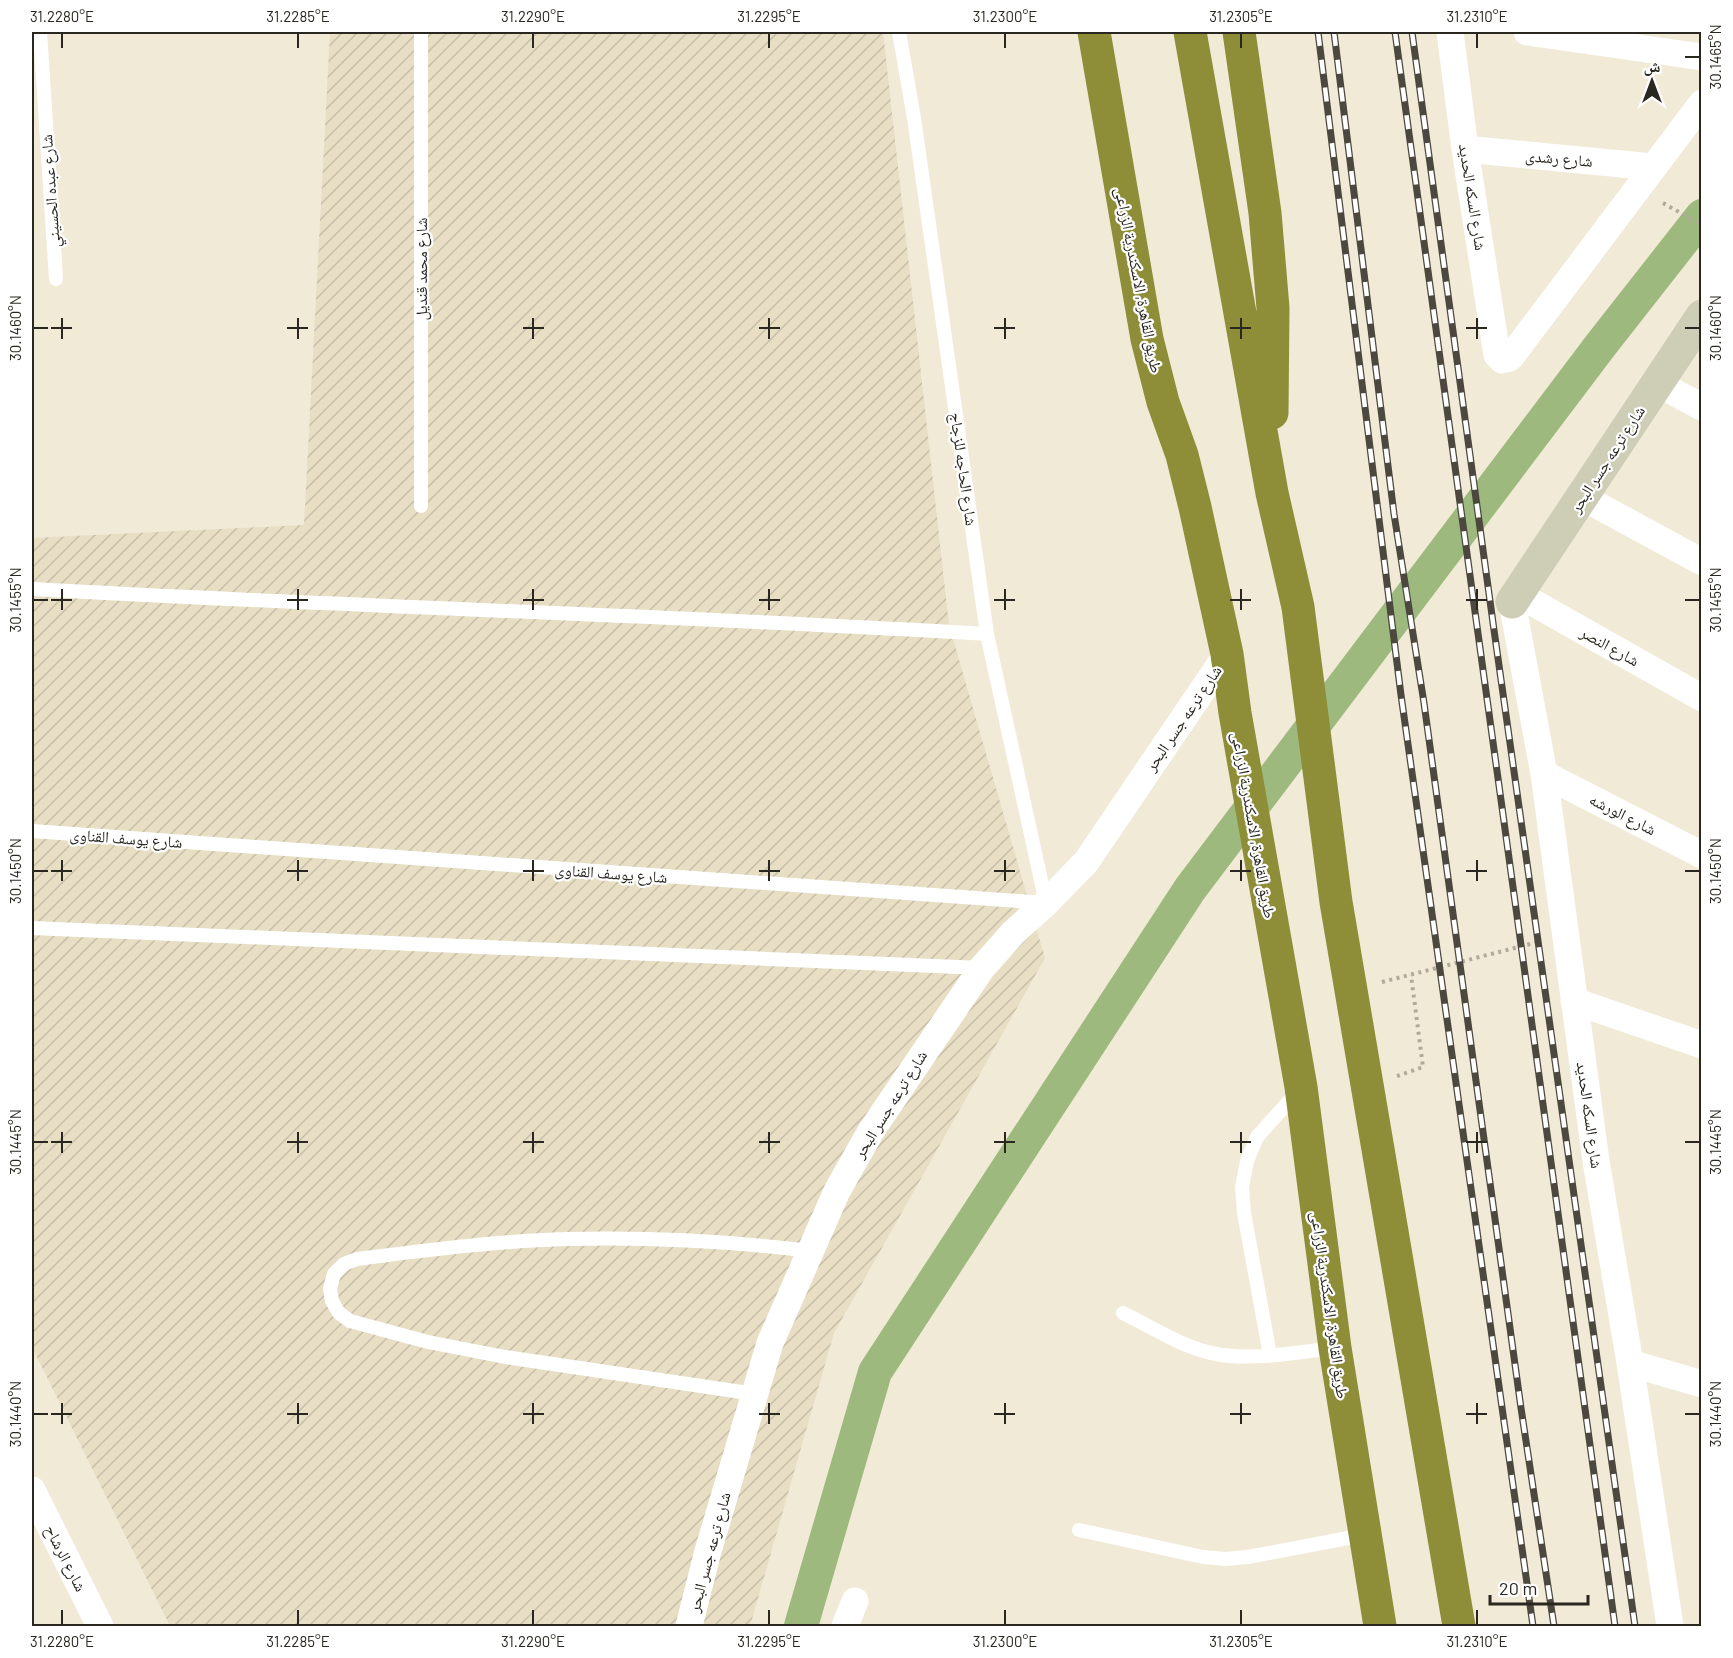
<svg xmlns="http://www.w3.org/2000/svg" width="1733" height="1658" font-family="Barlow,'Noto Naskh Arabic',sans-serif">
<style>
.industrial{fill:url(#industrial-furrows)}
.lines{fill:none;stroke-linecap:round;stroke-linejoin:round}
.canal{stroke:#9db97d;stroke-width:34}
.path{stroke:#b0aa9b;stroke-width:4;stroke-dasharray:3 4.5;stroke-linecap:butt}
.lane{stroke:#fff;stroke-width:14}
.street{stroke:#fff;stroke-width:27}
.secondary{stroke:#ceceb7;stroke-width:33}
.highway{stroke:#8e8e39;stroke-width:33}
.rail-casing{stroke:#4c4840;stroke-width:7}
.rail{stroke:#fff;stroke-width:4.5;stroke-dasharray:14;stroke-linecap:butt}
.ticks{fill:none;stroke:#2a2721;stroke-width:2}
.labels{text-anchor:middle;stroke-width:4.5;stroke-linejoin:round;paint-order:stroke}
.street-label{font-size:16px;fill:#2a2721;stroke:#fff}
.neatline{fill:none;stroke:#2a2721;stroke-width:2}
.ticks-label{font-size:15px;text-anchor:middle;fill:#2a2721}
</style>
<defs>
<pattern id="industrial-furrows" width="10" height="10" patternUnits="userSpaceOnUse" patternTransform="scale(1.5)"><rect width="10" height="10" fill="#e7dec4"/><path d="M-1 1l2-2M0 10L10 0M9 11l2-2" fill="none" stroke="#c6bea8"/></pattern>
</defs>
<rect width="100%" height="100%" fill="#f1ead7"/>
<path class="industrial" d="M330,32H883L949,625L1045,958L834,1333L750,1626H170L32,1347V538L304,525Z"/>
<g class="lines">
<path class="canal" d="M801,1626L875,1372L1190,889L1600,346L1702,216"/>
<path class="path" d="M1663,203L1702,225
M1382,982L1538,942
M1397,1076L1423,1067L1411,975"/>
<path class="lane" d="M40,32L56,279
M421,32V506
M32,589C350,607 669,615 987,634
M32,831L1046,903L987,634L914,118L899,32
M32,928L982,968
M1123,1313C1152,1327 1183,1348 1216,1354C1252,1361 1298,1352 1335,1348
M1270,1355L1244,1213L1242,1187L1247,1161L1257,1137L1299,1090
M755,1394L505,1357L428,1342L350,1321L339,1313L332,1301L330,1288L334,1274L344,1264L357,1259C427,1250 497,1241 567,1239C648,1237 729,1241 810,1251
M1079,1530L1203,1557L1226,1559L1248,1557L1364,1535"/>
<path class="street" d="M1450,32L1465,149L1497,355L1502,360L1510,358L1702,103
M1527,32L1702,57
M1465,149L1653,167
M1657,383L1702,407
M1582,497L1702,562
M1518,594L1702,698
M1512,602L1544,774L1596,1161L1630,1363L1670,1626
M1544,774L1702,855
M1574,1001L1702,1045
M1630,1363L1702,1384
M32,1490L100,1626
M689,1626L708,1551L770,1343L837,1191L871,1131L982,968L1013,933L1046,903L1086,862L1227,654
M845,1626L855,1601"/>
<path class="secondary" d="M1512,602L1702,316"/>
<path class="highway" d="M1094,32L1147,339L1163,402L1182,455L1195,507L1227,654L1235,713L1301,1087L1335,1348L1380,1626
M1190,32L1272,493L1298,607L1336,902L1459,1626
M1239,32L1265,213L1273,308L1272,413"/>
<defs>
<path id="rail" d="M1318,32L1401,695L1533,1626
M1334,32L1394,514L1424,703L1521,1408L1554,1626
M1395,32L1615,1626
M1412,32L1494,630L1635,1626"/>
</defs>
<use href="#rail" class="rail-casing"/>
<use href="#rail" class="rail"/>
</g>
<path class="ticks" d="M62,33V48M298,33V48M533,33V48M769,33V48M1005,33V48M1241,33V48M1477,33V48M1685,57H1700M62,318V339M298,318V339M533,318V339M769,318V339M1005,318V339M1241,318V339M1477,318V339M33,328H48M51,328H72M287,328H308M523,328H544M759,328H780M994,328H1015M1230,328H1251M1466,328H1487M1685,328H1700M62,589V610M298,589V610M533,589V610M769,589V610M1005,589V610M1241,589V610M1477,589V610M33,600H48M51,600H72M287,600H308M523,600H544M759,600H780M994,600H1015M1230,600H1251M1466,600H1487M1685,600H1700M62,860V881M298,860V881M533,860V881M769,860V881M1005,860V881M1241,860V881M1477,860V881M33,871H48M51,871H72M287,871H308M523,871H544M759,871H780M994,871H1015M1230,871H1251M1466,871H1487M1685,871H1700M62,1132V1153M298,1132V1153M533,1132V1153M769,1132V1153M1005,1132V1153M1241,1132V1153M1477,1132V1153M33,1142H48M51,1142H72M287,1142H308M523,1142H544M759,1142H780M994,1142H1015M1230,1142H1251M1466,1142H1487M1685,1142H1700M62,1403V1424M298,1403V1424M533,1403V1424M769,1403V1424M1005,1403V1424M1241,1403V1424M1477,1403V1424M33,1414H48M51,1414H72M287,1414H308M523,1414H544M759,1414H780M994,1414H1015M1230,1414H1251M1466,1414H1487M1685,1414H1700M62,1610V1625M298,1610V1625M533,1610V1625M769,1610V1625M1005,1610V1625M1241,1610V1625M1477,1610V1625"/>
<g class="labels">
<g class="street-label">
<text transform="translate(1559 158) rotate(5)" y="6">شارع رشدى</text>
<text transform="translate(50 191) rotate(-94)" y="6">شارع عبده الحسيني</text>
<text transform="translate(1473 197) rotate(81)" y="6">شارع السكه الحديد</text>
<text transform="translate(421 269) rotate(-90)" y="6">شارع محمد قنديل</text>
<text transform="translate(1139 280) rotate(79)" y="6">طريق القاهرة, الاسكندرية الزراعى</text>
<text transform="translate(1607 459) rotate(-57)" y="6">شارع ترعه جسر البحر</text>
<text transform="translate(964 469) rotate(82)" y="6">شارع الحاجه للزجاج</text>
<text transform="translate(1610 646) rotate(29)" y="6">شارع النصر</text>
<text transform="translate(1183 718) rotate(-56)" y="6">شارع ترعه جسر البحر</text>
<text transform="translate(1623 814) rotate(27)" y="6">شارع الورشه</text>
<text transform="translate(1254 825) rotate(80)" y="6">طريق القاهرة, الاسكندرية الزراعى</text>
<text transform="translate(126 838) rotate(4)" y="6">شارع يوسف القناوى</text>
<text transform="translate(611 873) rotate(4)" y="6">شارع يوسف القناوى</text>
<text transform="translate(890 1104) rotate(-58)" y="6">شارع ترعه جسر البحر</text>
<text transform="translate(1590 1115) rotate(82)" y="6">شارع السكه الحديد</text>
<text transform="translate(1330 1305) rotate(82)" y="6">طريق القاهرة, الاسكندرية الزراعى</text>
<text transform="translate(709 1552) rotate(-75)" y="6">شارع ترعه جسر البحر</text>
<text transform="translate(66 1558) rotate(63)" y="6">شارع الرشاح</text>
</g>
</g>
<rect width="1733" height="1658" fill="none" stroke="#ffffff" stroke-width="66"/>
<g transform="translate(1652 81)" stroke="#ffffff" stroke-width="4.5" paint-order="stroke">
<path d="M0-4.5L10 22L0 15L-10 22Z" fill="#2a2721"/>
<text y="-9" font-size="16" font-weight="bold" text-anchor="middle" fill="#2a2721">ش</text>
</g>
<path d="M1490 1595v9h98v-9" fill="none" stroke="#2a2721" stroke-width="3"/>
<text x="1499" y="1595" font-size="18" fill="#2a2721" stroke="#ffffff" stroke-width="4.5" paint-order="stroke">20 m</text>
<rect x="33" y="33" width="1667" height="1592" class="neatline"/>
<g class="ticks-label">
<text x="62" y="22">31.2280°E</text>
<text x="298" y="22">31.2285°E</text>
<text x="533" y="22">31.2290°E</text>
<text x="769" y="22">31.2295°E</text>
<text x="1005" y="22">31.2300°E</text>
<text x="1241" y="22">31.2305°E</text>
<text x="1477" y="22">31.2310°E</text>
<text transform="translate(1716 57) rotate(-90)" y="5">30.1465°N</text>
<text transform="translate(16 328) rotate(-90)" y="5">30.1460°N</text>
<text transform="translate(1716 328) rotate(-90)" y="5">30.1460°N</text>
<text transform="translate(16 600) rotate(-90)" y="5">30.1455°N</text>
<text transform="translate(1716 600) rotate(-90)" y="5">30.1455°N</text>
<text transform="translate(16 871) rotate(-90)" y="5">30.1450°N</text>
<text transform="translate(1716 871) rotate(-90)" y="5">30.1450°N</text>
<text transform="translate(16 1142) rotate(-90)" y="5">30.1445°N</text>
<text transform="translate(1716 1142) rotate(-90)" y="5">30.1445°N</text>
<text transform="translate(16 1414) rotate(-90)" y="5">30.1440°N</text>
<text transform="translate(1716 1414) rotate(-90)" y="5">30.1440°N</text>
<text x="62" y="1647">31.2280°E</text>
<text x="298" y="1647">31.2285°E</text>
<text x="533" y="1647">31.2290°E</text>
<text x="769" y="1647">31.2295°E</text>
<text x="1005" y="1647">31.2300°E</text>
<text x="1241" y="1647">31.2305°E</text>
<text x="1477" y="1647">31.2310°E</text>
</g>
</svg>
